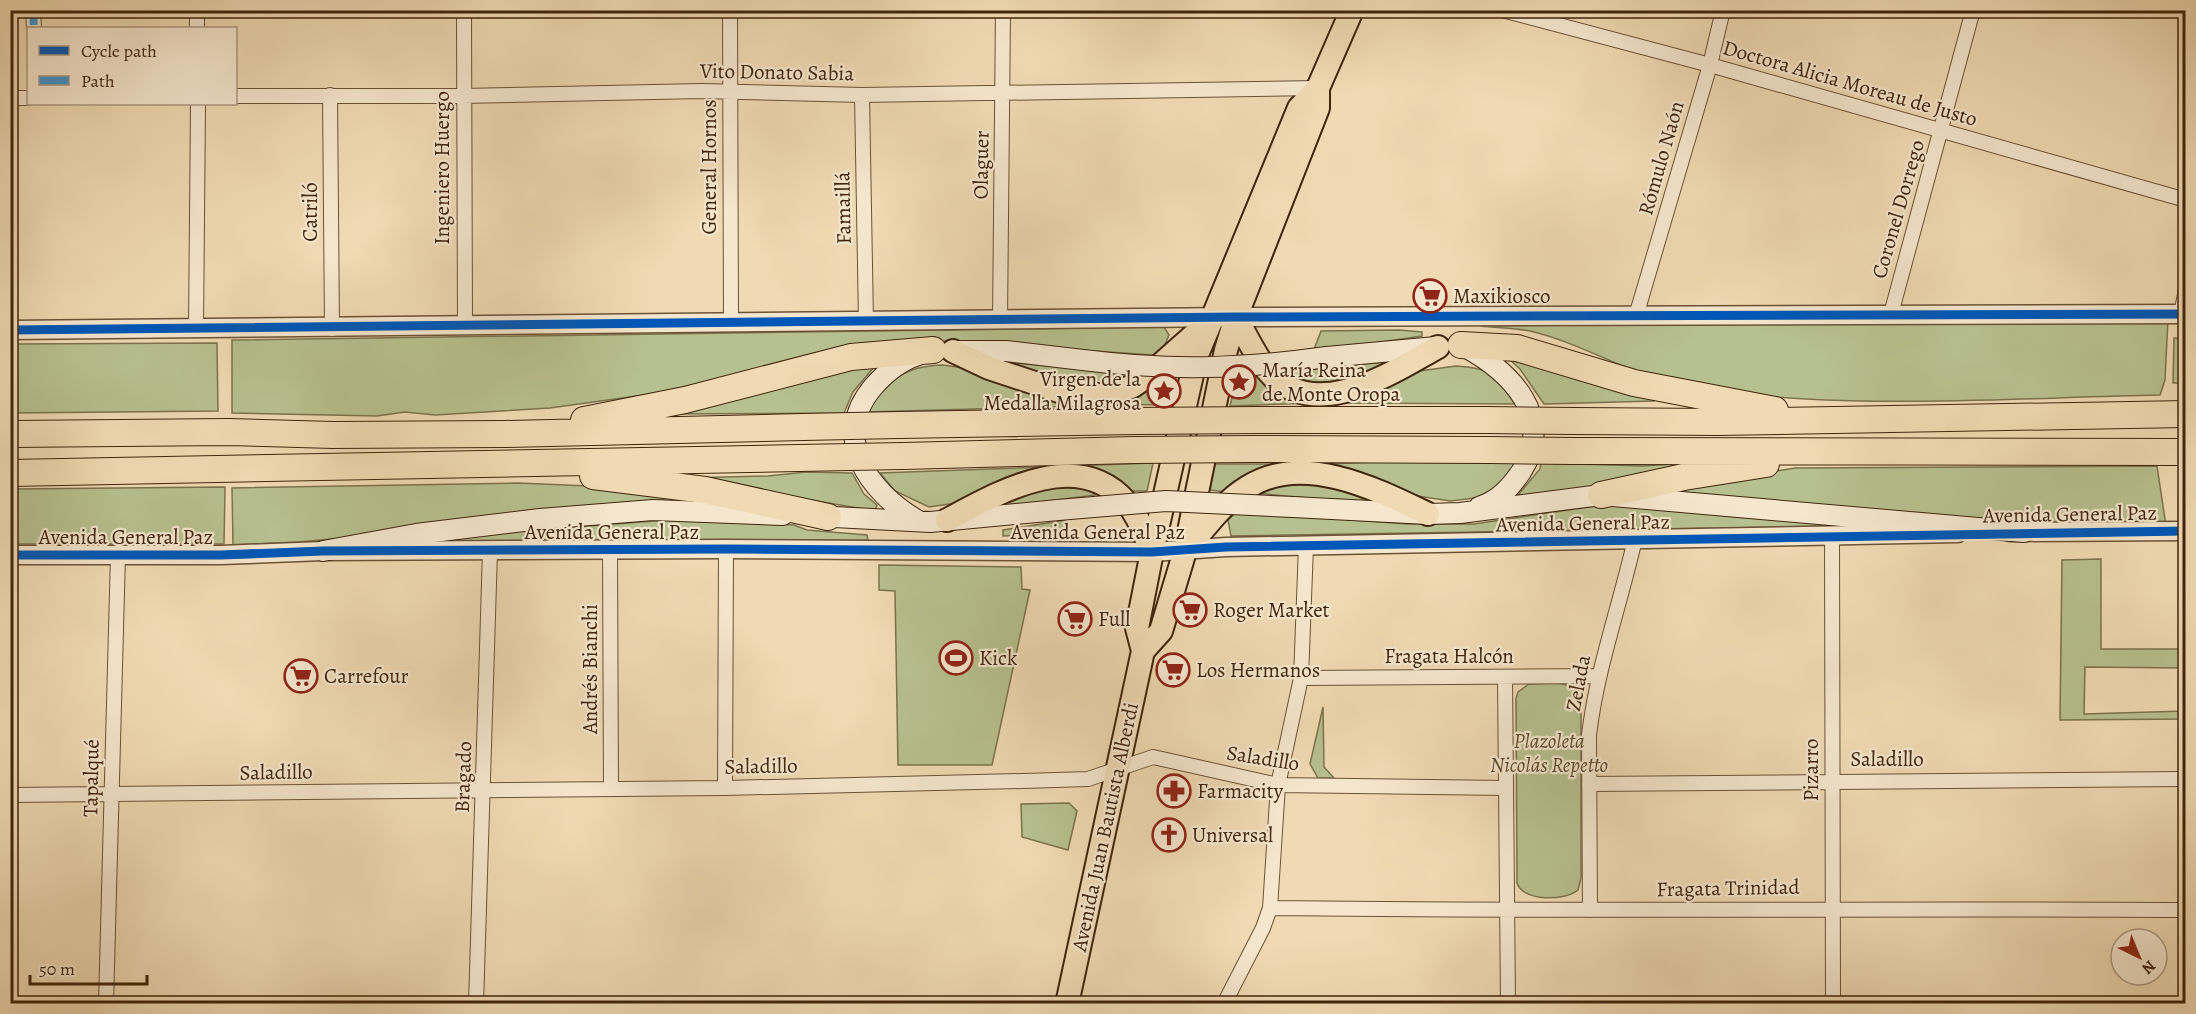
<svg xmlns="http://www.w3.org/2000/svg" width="2196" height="1014" font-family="Alegreya,serif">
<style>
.green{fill:#b7c08f;stroke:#7c724e;stroke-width:1.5}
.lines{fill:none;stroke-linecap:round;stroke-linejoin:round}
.minor-casing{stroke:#6c5236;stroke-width:16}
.tertiary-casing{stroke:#6c5236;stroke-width:21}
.secondary-casing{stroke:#40250d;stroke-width:22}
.primary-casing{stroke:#40250d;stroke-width:26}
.trunk-casing{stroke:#40250d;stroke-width:26}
.motorway-casing{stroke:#40250d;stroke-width:28}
.minor{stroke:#f5e7ce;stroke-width:14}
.tertiary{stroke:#f5e7ce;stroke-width:18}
.secondary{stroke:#f5e7ce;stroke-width:20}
.primary{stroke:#f0dab3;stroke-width:22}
.trunk{stroke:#f0dab3;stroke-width:22}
.motorway{stroke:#f0dab3;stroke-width:26}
.secondary-bridge-casing{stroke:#40250d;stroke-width:22;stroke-linecap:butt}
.motorway-bridge-casing{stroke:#40250d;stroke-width:28;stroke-linecap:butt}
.secondary-bridge{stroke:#f5e7ce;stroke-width:20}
.motorway-bridge{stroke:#f0dab3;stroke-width:26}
.quiet{stroke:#3f95d2;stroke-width:8;stroke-dasharray:15 8;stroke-linecap:butt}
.cycleway-casing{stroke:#f5e7ce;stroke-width:13}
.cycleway{stroke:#0057b8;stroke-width:9}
.labels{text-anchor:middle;stroke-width:4.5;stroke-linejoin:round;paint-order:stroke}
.street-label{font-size:21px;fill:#40250d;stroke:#f5e7ce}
.poi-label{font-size:21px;fill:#40250d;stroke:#f5e7ce;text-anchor:start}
.park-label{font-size:21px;font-style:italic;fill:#5e4c2e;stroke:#f5e7ce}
</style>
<rect width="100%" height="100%" fill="#f0dab3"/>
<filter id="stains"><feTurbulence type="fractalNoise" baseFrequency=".00333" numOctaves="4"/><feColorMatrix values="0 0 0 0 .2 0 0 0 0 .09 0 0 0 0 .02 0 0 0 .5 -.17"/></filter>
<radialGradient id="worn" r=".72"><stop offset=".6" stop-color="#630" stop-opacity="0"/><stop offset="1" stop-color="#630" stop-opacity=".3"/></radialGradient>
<path class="green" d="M2168,319L2165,380L2160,395C2005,398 1847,411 1693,388C1636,379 1586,344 1530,331C1514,328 1497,328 1481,326Z
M1164,327L1169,335L1164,347L1153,355L948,341L873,346L651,394L550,408L435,415L405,412L377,416L232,413V340Z
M1399,330L1422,332V336L1313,352L1321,331Z
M2174,338L2185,339V383H2173Z
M217,343L218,411L11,413V344Z
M1510,360L1655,397L1654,401L1544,404L1520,369Z
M1403,361L1348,385L1308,386L1282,374L1335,366Z
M1005,362L1137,374L1098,388L1069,387Z
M943,365L970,369L1085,406L866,412C890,381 901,366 943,365Z
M875,366L853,392L844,413L667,414L816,374Z
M1456,366C1493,368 1496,375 1517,404L1333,403L1412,372Z
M1261,376L1316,403L1230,406L1237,377Z
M1163,377L1169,384L1163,405L1107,404L1146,392Z
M1396,461L1519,462L1508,478L1492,490L1475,498L1450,501L1405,494L1359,475L1226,492L1210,490L1215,464H1329Z
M1153,463L1147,491H1127L1112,480L929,507L895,491L880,473Z
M1541,463L1644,466L1686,463L1688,468L1518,500V495L1540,469Z
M2157,466L2166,526H2024L1643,492L1795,468Z
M806,472L852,473L864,494L877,505L875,511L683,478L768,476Z
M1321,482L1384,505L1255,493L1274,484Z
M518,483L636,488L747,503L298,542L233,545L232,488Z
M1056,485L1089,489L1095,495L992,508L1030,488Z
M225,487L224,544H11V489Z
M1629,504L1848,526L1231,536L1228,520L1238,511L1407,524H1474L1589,507Z
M680,519L794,525L807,530L867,535L868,540L458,541V536Z
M1067,520L1065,534L1003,536V530Z
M2101,559V649H2185V668L2085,667L2084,714L2185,711V719L2060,720L2062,560Z
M879,565L1021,567L1022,589L1030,590L992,765H898L895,591L879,590Z
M1529,684C1547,684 1572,678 1581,697V878L1578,890C1565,901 1523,902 1517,883L1516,698L1518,692Z
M1323,707L1324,767L1334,778H1318L1310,764Z
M1069,803L1077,811L1068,850L1022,837L1021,804Z"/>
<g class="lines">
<defs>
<path id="minor" d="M33,10L34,28
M197,10V28
M464,10L465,325
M730,10L731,324
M1502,10L1710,65L2186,200
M330,95L332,329
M862,95L866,322
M236,96H463L702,91L862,95L1318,88
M10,98H28
M1891,314L1973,10
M2181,314L2186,290
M1636,316L1710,65L1723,10
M1000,321L1003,10
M196,329L198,104
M1832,536L1833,1004
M610,549L611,789
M1505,677L1508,1004
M1301,678L1598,676
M1589,784L2186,779
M725,788L726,549
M10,795L725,788L1023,781L1088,779L1153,757L1278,785L1506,788
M1270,908C1575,912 1880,908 2186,910
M1590,910L1589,735C1597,668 1620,605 1635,539
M106,1004L118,554
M476,1004L490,551
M1224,1004L1263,928L1270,908L1278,785L1301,678L1306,546"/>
<path id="tertiary" d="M10,330L1236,317L2186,314
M2010,532L2186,531
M10,555H221L323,551L726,549L1152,552L1226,547L1958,533"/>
<path id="secondary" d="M1465,347C1511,372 1556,417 1521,472C1510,488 1498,501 1479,507
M953,351H1006L1083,360
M1327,357L1436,347
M1293,507L1428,514L1460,513L1601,495L2024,532
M815,516L930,522L1058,510
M917,520C869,492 830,438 873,387C886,372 900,361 918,355
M323,551L416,534L540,519L653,510L783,515"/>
<path id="primary" d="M947,520C998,493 1077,446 1126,502C1139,516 1144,535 1152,552
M1186,550C1205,528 1223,502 1248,487C1303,452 1376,489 1428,514
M1143,651L1161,631L1185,551L1226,350L1236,317
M1067,1004L1143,651L1137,628L1152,552L1196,357L1212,319"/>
<path id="trunk" d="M1318,88V108L1236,317C1245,334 1254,353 1266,369C1313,426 1391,373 1438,347
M953,351L989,368L1071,395H1111L1133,386L1149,375L1212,319L1299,108L1318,88L1352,10"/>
<path id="motorway" d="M1461,345L1517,348L1634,383L1775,410
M584,420L685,400L851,357L933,350
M1258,420H1486
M1574,421L1718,422L2186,414
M899,425L1137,421
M10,434L229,432L333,435L504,434L803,427
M1252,449L1491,450
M1573,451L2186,452
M903,456L1134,450
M10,473L798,458
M593,476L705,490L828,517
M1601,495L1684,477L1766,464"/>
</defs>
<use href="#minor" class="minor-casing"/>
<use href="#tertiary" class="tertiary-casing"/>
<use href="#secondary" class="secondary-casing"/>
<use href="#primary" class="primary-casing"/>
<use href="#trunk" class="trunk-casing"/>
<use href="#motorway" class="motorway-casing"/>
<use href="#minor" class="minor"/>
<use href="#tertiary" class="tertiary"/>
<use href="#secondary" class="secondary"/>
<use href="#primary" class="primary"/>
<use href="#trunk" class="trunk"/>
<use href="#motorway" class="motorway"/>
<defs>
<path id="secondary-bridge" d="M1083,360C1170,371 1240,369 1327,357
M1058,510L1166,501L1293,507"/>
<path id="motorway-bridge" d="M1486,420L1574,421
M1137,421L1258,420
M803,427L899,425
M1134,450L1252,449
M1491,450L1573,451
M798,458L903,456"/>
</defs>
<use href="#secondary-bridge" class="secondary-bridge-casing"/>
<use href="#motorway-bridge" class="motorway-bridge-casing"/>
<use href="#secondary-bridge" class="secondary-bridge"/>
<use href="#motorway-bridge" class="motorway-bridge"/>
<path class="quiet" d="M33,10L34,28"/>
<defs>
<path id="cycleway" d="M10,330L1236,317L2186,314
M10,555H221L323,551L726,549L1152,552L1226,547L2186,531"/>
</defs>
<use href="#cycleway" class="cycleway-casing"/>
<use href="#cycleway" class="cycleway"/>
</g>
<defs>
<symbol id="supermarket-ring" viewBox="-11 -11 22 22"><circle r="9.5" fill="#f5e7ce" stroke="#8f2418" stroke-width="1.5"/><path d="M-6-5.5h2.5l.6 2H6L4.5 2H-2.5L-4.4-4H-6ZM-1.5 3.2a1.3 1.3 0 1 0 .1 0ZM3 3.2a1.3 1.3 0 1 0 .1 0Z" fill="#8f2418"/></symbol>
<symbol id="sight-ring" viewBox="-11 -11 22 22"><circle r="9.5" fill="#f5e7ce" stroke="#8f2418" stroke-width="1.5"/><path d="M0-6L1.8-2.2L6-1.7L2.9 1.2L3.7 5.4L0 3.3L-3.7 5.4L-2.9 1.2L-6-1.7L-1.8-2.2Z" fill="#8f2418"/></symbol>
<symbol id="stadium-ring" viewBox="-11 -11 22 22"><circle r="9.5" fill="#f5e7ce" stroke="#8f2418" stroke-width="1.5"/><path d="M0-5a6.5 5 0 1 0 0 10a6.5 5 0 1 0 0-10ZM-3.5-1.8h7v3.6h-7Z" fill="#8f2418"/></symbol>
<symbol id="pharmacy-ring" viewBox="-11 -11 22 22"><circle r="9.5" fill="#f5e7ce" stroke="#8f2418" stroke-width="1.5"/><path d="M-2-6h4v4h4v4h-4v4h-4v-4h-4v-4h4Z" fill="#8f2418"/></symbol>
<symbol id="church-ring" viewBox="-11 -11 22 22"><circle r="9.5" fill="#f5e7ce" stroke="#8f2418" stroke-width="1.5"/><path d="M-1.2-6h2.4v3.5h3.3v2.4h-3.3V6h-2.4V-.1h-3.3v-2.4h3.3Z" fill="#8f2418"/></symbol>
</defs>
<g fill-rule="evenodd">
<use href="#supermarket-ring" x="1411" y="277" width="38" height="38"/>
<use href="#sight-ring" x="1220" y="363" width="38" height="38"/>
<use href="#sight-ring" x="1145" y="372" width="38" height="38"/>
<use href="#supermarket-ring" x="1171" y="591" width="38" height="38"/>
<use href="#supermarket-ring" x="1056" y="600" width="38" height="38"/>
<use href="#stadium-ring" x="937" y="639" width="38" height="38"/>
<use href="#supermarket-ring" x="1154" y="651" width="38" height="38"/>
<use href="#supermarket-ring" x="282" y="657" width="38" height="38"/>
<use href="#pharmacy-ring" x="1155" y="772" width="38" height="38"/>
<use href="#church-ring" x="1150" y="816" width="38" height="38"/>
</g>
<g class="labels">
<g class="street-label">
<text transform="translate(777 72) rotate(1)" y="7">Vito Donato Sabia</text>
<text transform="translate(1850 83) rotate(16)" y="7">Doctora Alicia Moreau de Justo</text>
<text transform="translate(1661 158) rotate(-74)" y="7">Rómulo Naón</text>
<text transform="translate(981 165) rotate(-89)" y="7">Olaguer</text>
<text transform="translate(709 167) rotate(-90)" y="7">General Hornos</text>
<text transform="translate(442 168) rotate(-90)" y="7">Ingeniero Huergo</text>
<text transform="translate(843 208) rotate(-91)" y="7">Famaillá</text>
<text transform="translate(1898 209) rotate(-74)" y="7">Coronel Dorrego</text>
<text transform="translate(310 212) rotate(-90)" y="7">Catriló</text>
<text transform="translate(2070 514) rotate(-1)" y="7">Avenida General Paz</text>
<text transform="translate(1583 523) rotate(-1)" y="7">Avenida General Paz</text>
<text x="612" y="539">Avenida General Paz</text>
<text x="1098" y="539">Avenida General Paz</text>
<text x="126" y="544">Avenida General Paz</text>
<text x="1449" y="663">Fragata Halcón</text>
<text transform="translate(590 669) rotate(-90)" y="7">Andrés Bianchi</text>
<text transform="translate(1578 683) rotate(-79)" y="7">Zelada</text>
<text transform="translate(1263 758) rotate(9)" y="7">Saladillo</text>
<text x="1887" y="766">Saladillo</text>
<text transform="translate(761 766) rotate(-1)" y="7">Saladillo</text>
<text transform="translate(1811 770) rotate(-90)" y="7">Pizarro</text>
<text transform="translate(276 772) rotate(-1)" y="7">Saladillo</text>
<text transform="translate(463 777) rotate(-88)" y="7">Bragado</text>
<text transform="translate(91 778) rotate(-89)" y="7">Tapalqué</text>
<text transform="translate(1105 827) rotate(-78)" y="7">Avenida Juan Bautista Alberdi</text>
<text transform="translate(1728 888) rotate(-1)" y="7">Fragata Trinidad</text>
</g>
<g class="poi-label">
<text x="1453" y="303">Maxikiosco</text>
<text x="1262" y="377">María Reina<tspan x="1262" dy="24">de Monte Oropa</tspan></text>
<text x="1141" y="386" text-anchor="end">Virgen de la<tspan x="1141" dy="24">Medalla Milagrosa</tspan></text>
<text x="1213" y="617">Roger Market</text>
<text x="1098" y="626">Full</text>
<text x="979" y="665">Kick</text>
<text x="1196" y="677">Los Hermanos</text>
<text x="324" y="683">Carrefour</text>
<text x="1197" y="798">Farmacity</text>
<text x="1192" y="842">Universal</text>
</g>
<g class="park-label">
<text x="1549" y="748">Plazoleta<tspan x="1549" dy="24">Nicolás Repetto</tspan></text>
</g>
</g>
<rect width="2196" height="1014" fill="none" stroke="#f0dab3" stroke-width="36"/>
<rect x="12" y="12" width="2172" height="990" fill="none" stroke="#40250d" stroke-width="3"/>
<rect x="18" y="18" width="2160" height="978" fill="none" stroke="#40250d" stroke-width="1.5"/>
<rect x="27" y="27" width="210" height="78" fill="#f5e7ce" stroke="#ad9981" stroke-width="1.5"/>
<rect x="39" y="46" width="30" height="9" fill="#0057b8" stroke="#ad9981" stroke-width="1.5"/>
<text x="81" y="57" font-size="18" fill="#40250d">Cycle path</text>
<rect x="39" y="76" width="30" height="9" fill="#3f95d2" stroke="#ad9981" stroke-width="1.5"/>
<text x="81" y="87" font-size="18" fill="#40250d">Path</text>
<g transform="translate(2139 957) rotate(137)"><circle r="28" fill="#f5e7ce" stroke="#ad9981" stroke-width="1.5"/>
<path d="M0-4.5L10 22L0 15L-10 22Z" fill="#8f2418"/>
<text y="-9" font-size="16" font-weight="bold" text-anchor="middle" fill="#40250d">N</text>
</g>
<path d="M30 975v9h117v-9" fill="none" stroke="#40250d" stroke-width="3"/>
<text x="39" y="975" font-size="18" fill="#40250d" stroke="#f5e7ce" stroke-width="4.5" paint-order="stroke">50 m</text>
<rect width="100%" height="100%" filter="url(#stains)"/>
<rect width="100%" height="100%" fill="url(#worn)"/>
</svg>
